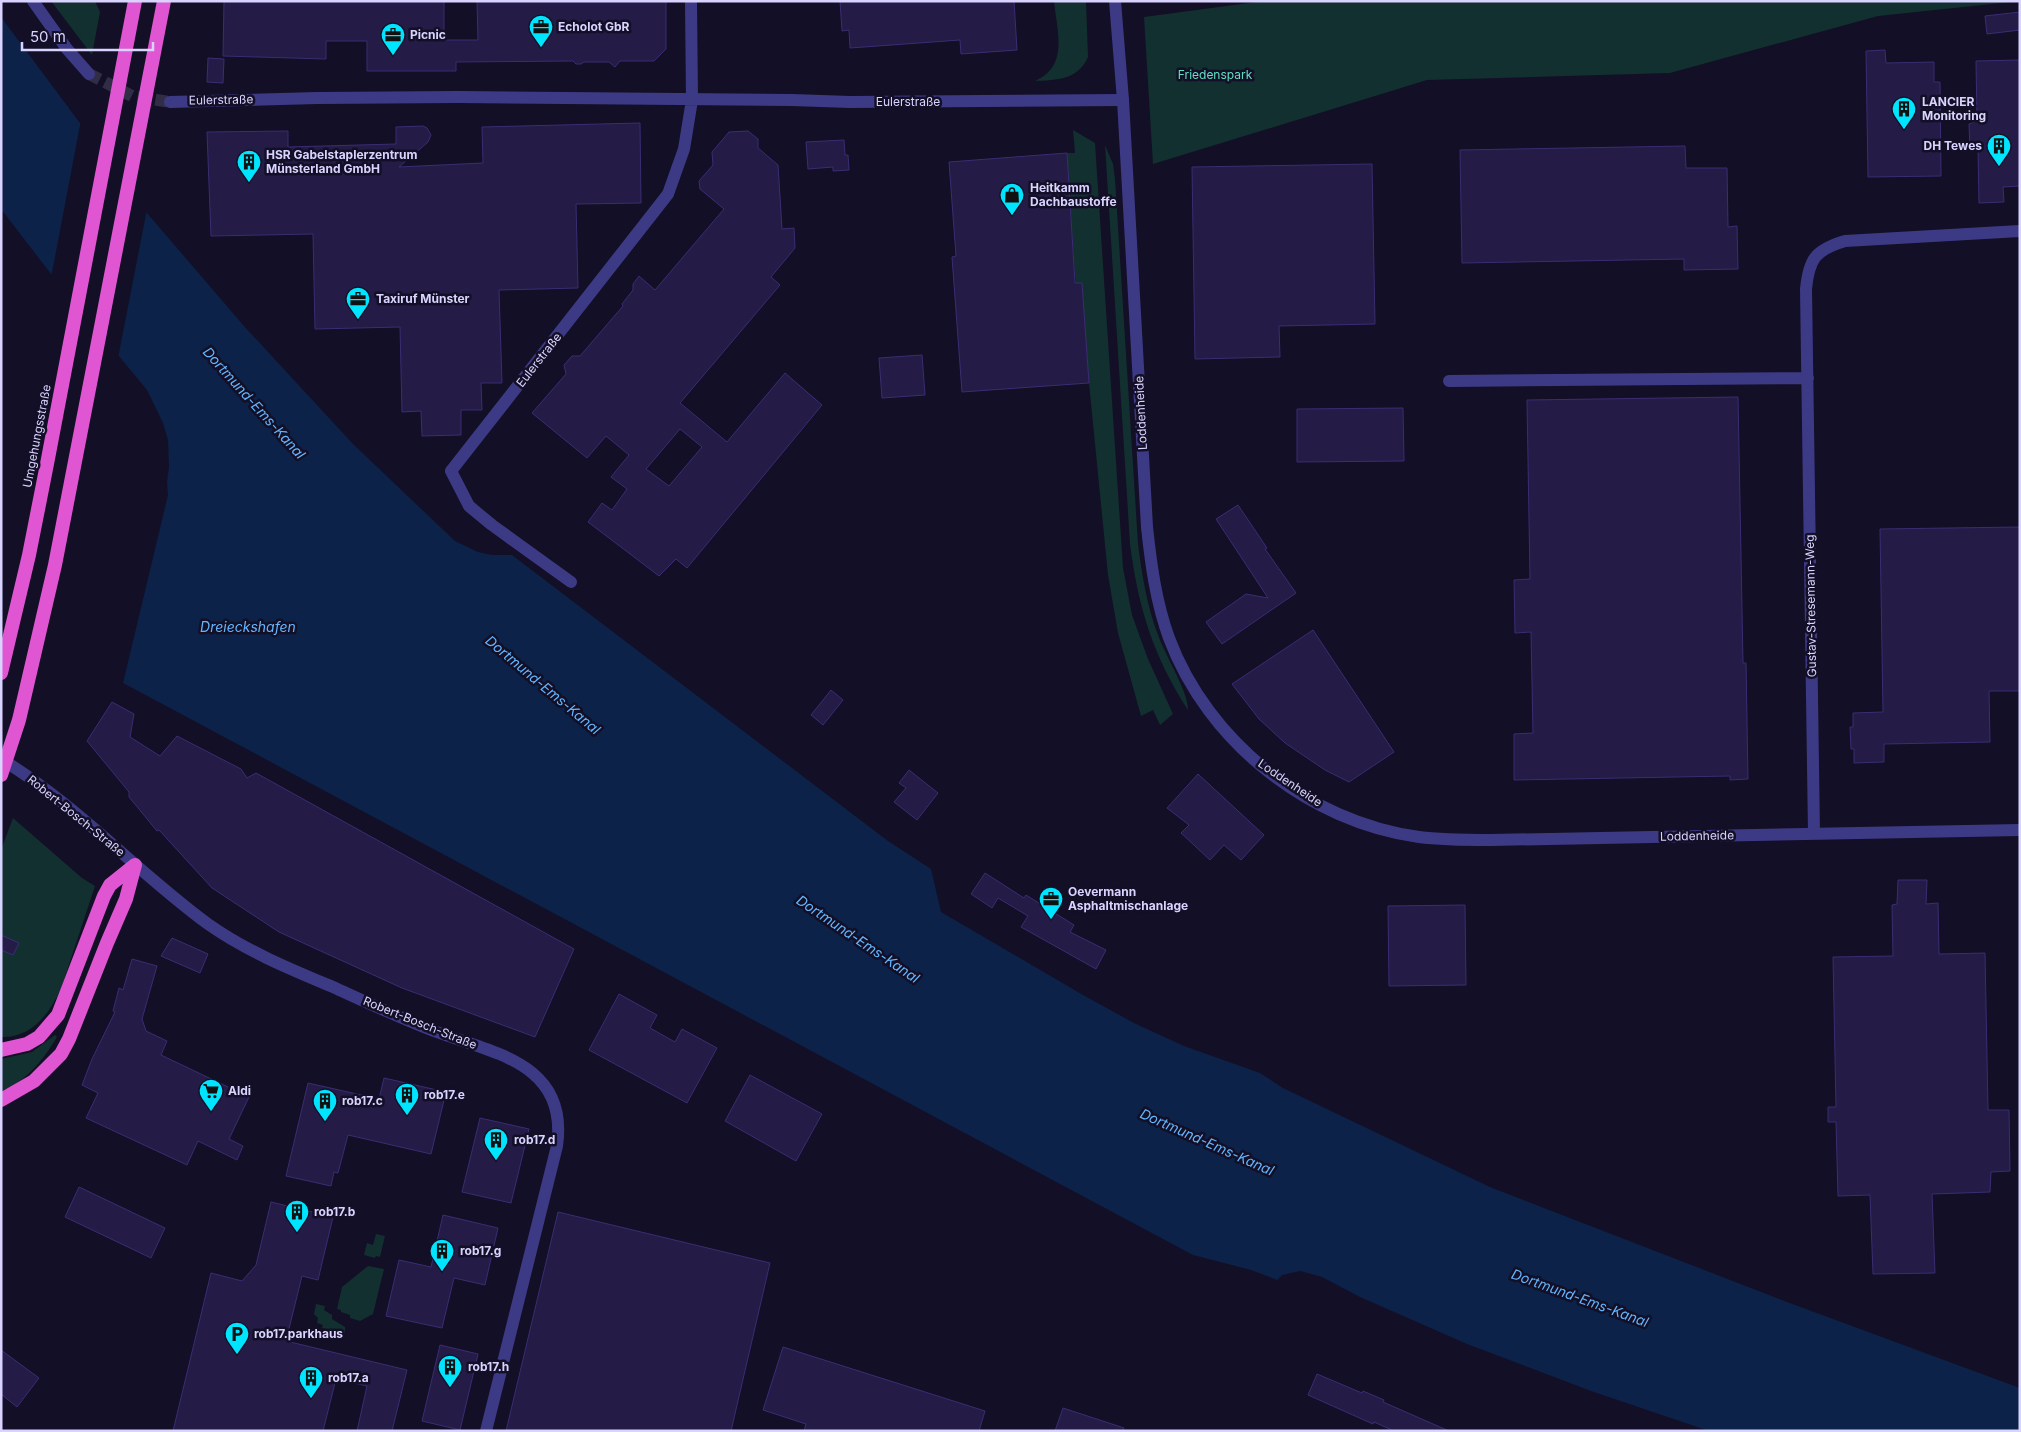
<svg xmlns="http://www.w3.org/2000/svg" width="2021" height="1432" font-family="Inter,sans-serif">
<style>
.green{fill:#12302f}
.water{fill:#0c2248}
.pier{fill:#130f26}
.building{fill:#241b47;stroke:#3b2d73;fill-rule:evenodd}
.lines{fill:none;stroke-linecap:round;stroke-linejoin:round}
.minor-tunnel{stroke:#312d47;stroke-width:12;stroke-dasharray:12 6;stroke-linecap:butt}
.minor{stroke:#3d3a85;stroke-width:12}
.tertiary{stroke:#3d3a85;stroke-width:12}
.trunk{stroke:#e055d1;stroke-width:14}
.labels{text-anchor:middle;stroke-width:5;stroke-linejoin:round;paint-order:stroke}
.poi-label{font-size:12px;font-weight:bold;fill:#d9d4ff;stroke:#130f26;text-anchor:start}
.park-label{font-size:12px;fill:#5fe0c0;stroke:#130f26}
.street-label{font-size:12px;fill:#d9d4ff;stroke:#130f26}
.water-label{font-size:14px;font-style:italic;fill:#62b6ff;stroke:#130f26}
</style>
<rect width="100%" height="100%" fill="#130f26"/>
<path class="green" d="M51,1H95L100,12L92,55Z
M1054,1H1086L1088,57C1078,80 1057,80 1035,81C1069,66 1057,32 1054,1Z
M1264,1H2020L1878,16L1670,73L1427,80L1153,164L1144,17Z
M1073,130L1095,143L1123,568L1132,615L1148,659L1173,714L1160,725L1153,710L1141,716L1118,633L1108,575L1089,383L1082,283H1076L1075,276L1067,153H1075Z
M1105,145L1113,164L1115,179L1138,544C1142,575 1147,606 1158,635C1165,655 1189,693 1188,710C1153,656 1138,607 1130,544Z
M13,818L82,878L95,886L61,989C49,1014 32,1038 1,1037V850Z
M55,1035L57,1037C43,1060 27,1081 1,1091V1059L32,1052Z
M376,1234L385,1236L380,1257L376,1256L375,1258L364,1255L367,1243L373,1245Z
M368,1266L384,1269L373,1314L360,1321L350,1318V1315L341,1312V1310L337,1309L342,1287Z
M316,1304L325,1306L324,1310L332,1315V1319L345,1327V1334L322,1328L323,1325L317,1323L318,1318L314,1314Z"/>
<path class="water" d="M1,17L147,213L244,326L353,444L455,541L478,552L492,555H512L888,841L931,869L941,912L1083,995L1134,1023L1184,1046L1260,1073L1283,1088L1490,1187L1787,1302L2020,1388V1431H1709L1591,1391L1467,1344L1360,1297L1322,1277L1300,1271L1282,1275L1277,1280L1251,1270L1193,1255L123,683L168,495L167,482L169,467L168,440L163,423L147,390L51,274L1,209Z"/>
<path class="pier" d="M81,120L147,209L118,358L51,278Z"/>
<path class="building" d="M224,1H444V40H478L477,1H666V49L654,61H620L615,67L609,62H584L581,64H576L573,61L456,62V71H367V41H326V59L223,56Z
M840,1H1014L1017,50L961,54L960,40L850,48L849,30L842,31Z
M2020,12V30L1987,34L1985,16Z
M1885,50L1886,63L1934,62V82H1940L1941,176L1868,177L1866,51Z
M208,58L224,59L223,83L207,82Z
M2020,60V186L2003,187L2004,202L1979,203L1978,148L1970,149L1969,124L1977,121L1976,61Z
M640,123L641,203L576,204L578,288L499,290L502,383H481L482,410H461V435L422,436L421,411L402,412L400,327L315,329L313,234L211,236L207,132L288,131V147L396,144V127L423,126L427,128L431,135L428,142L399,167L483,163L482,127Z
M748,131L758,139V148L778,165L782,229L794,228L795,248L771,277L780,285L680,403L727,442L785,373L822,405L687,568L676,559L659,576L588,522L602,503L612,510L627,489L611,477L629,455L606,436L587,458L532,413L566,374L564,365L572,356H580L623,306L622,304L633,290V284L639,276L655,290L724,209L700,189L699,181L713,165L712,152L729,132ZM680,429L702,447L669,486L646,469Z
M844,140L845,155H848L849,170L833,171V167L808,169L806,142Z
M1685,146L1686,168H1727L1728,227L1737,226L1738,269L1684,270V259L1462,263L1460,150Z
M1067,153L1075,283H1082L1089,383L962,392L952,257L956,256L949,162Z
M1372,164L1375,324L1279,326L1280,357L1195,359L1192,167Z
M922,355L925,395L882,398L879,358Z
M1738,397L1743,663H1746L1748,779L1730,780V776L1514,780V734L1533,733L1531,632L1515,633L1514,580L1530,579L1527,400Z
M1403,408L1404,461L1297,462V409Z
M1238,505L1267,548L1265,549L1296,593L1222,644L1206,622L1246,594L1268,598L1216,519Z
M2020,527V691H1989L1990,742L1884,744V762L1854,763V749H1851L1850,727H1853V713L1883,712L1880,529Z
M1313,630L1394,752L1349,782L1325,770L1285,743L1259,719L1232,684Z
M831,690L843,700L823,725L811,715Z
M112,702L134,714L130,737L160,756L177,736L241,769L247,778L256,773L574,949L535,1037L402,988L279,932L212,888L159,830L157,831L129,797V792L87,741Z
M909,770L938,793L917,820L894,802L906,788L899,783Z
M1198,774L1264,835L1241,860L1224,845L1210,860L1181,833L1189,825L1167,808Z
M985,873L1024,898L1026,895L1074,925L1070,932L1106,950L1096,969L1021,927L1028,916L998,898L992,908L971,894Z
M1898,880H1927L1926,904L1938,903L1939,954L1985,953L1988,1110H2009L2010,1171L1991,1172L1990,1192L1932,1194L1935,1273L1873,1274L1870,1195L1838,1196L1836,1122H1828V1107H1836L1833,957L1893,956L1892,905L1897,904Z
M1465,905L1466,985L1389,986L1388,906Z
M1,935L19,943L13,955L1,950Z
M172,938L208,954L200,973L161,956Z
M132,959L157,966L142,1019L146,1031L167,1041L161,1055L249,1097L229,1139L243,1146L237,1160L198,1141L187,1165L86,1118L98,1093L82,1085L92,1059L115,1012L113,1011L119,988L123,990Z
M619,994L657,1015L650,1028L675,1042L682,1029L717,1048L687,1103L589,1050Z
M750,1075L822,1114L796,1161L725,1121Z
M384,1078L446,1092L431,1154L348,1135L338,1173L334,1172L331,1186L286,1176L308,1083L379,1099Z
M480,1118L529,1129L511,1203L462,1192Z
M79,1187L165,1228L151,1258L65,1217Z
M271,1202L333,1217L318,1280L302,1276L286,1341L407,1370L392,1431H357L367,1386L336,1379L323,1431H173L211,1273L242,1281L256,1265Z
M558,1212L770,1263L731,1431H506Z
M443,1215L498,1228L485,1285L454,1278L442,1328L386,1316L399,1260L431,1267Z
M440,1345L478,1354L460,1430L422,1421Z
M783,1347L985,1411L979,1431H804L806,1424L763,1410Z
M1,1350L39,1378L17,1407L1,1394Z
M1317,1374L1362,1393L1363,1391L1384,1400L1383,1402L1449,1431H1394L1374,1422L1373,1424L1308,1395Z
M1063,1408L1124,1428L1123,1431H1055Z"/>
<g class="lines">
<path class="minor-tunnel" d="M89,74L132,96L170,102"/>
<path class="minor" d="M33,1L67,49L89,74
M170,102L317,98L458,97L792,100L850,102L1123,100
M1449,381L1808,378
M571,582L492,525L469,506L451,471L668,194L684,149L692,100L691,1
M1,759C77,805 137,872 208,924C246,951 290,969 333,987C366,1002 400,1018 434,1031C493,1053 569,1063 557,1146L486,1431
M1814,833L1806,289C1809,259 1815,250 1845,241L2020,231"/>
<path class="tertiary" d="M1115,1L1123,100L1147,527C1151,565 1156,602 1169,638C1208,742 1309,822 1419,837C1442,840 1467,840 1491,840L2020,830"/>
<path class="trunk" d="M1,673L29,555L47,464L135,1
M1,775L19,720L55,565L164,1
M1,1050L27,1044L39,1037L58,1015L104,896L110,885L135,865
M1,1100L34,1081L61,1054L69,1039L107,943L126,899L135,865"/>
</g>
<defs>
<symbol id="office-pin" viewBox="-11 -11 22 30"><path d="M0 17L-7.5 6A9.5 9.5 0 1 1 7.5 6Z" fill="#00e5ff" stroke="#130f26"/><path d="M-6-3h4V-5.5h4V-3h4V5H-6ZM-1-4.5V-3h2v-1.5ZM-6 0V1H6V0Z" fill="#111"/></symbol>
<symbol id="building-pin" viewBox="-11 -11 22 30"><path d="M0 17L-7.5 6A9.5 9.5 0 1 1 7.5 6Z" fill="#00e5ff" stroke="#130f26"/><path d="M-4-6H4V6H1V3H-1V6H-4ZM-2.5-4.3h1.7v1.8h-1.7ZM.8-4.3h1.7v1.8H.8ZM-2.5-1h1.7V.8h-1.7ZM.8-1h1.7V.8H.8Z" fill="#111"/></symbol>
<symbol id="shop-pin" viewBox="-11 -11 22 30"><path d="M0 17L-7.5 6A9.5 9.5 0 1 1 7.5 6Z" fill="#00e5ff" stroke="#130f26"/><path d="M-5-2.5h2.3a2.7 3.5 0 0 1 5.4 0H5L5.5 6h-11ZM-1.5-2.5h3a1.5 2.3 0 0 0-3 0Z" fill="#111"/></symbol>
<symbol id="supermarket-pin" viewBox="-11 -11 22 30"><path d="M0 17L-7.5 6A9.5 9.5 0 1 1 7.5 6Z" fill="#00e5ff" stroke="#130f26"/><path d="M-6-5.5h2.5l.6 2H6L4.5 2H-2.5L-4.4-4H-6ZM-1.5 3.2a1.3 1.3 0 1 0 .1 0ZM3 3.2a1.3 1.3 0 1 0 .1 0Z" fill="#111"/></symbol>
<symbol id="parking-pin" viewBox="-11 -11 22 30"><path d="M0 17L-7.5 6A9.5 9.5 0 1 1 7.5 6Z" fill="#00e5ff" stroke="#130f26"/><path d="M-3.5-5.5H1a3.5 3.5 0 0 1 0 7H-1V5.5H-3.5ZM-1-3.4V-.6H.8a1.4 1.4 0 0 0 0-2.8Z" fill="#111"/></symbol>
</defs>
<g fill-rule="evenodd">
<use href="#office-pin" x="527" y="13" width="28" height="38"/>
<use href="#office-pin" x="379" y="21" width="28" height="38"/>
<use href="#building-pin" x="1890" y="95" width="28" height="38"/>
<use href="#building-pin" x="1985" y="132" width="28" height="38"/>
<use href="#building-pin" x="235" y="148" width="28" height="38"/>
<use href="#shop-pin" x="998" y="181" width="28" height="38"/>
<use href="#office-pin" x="344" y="285" width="28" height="38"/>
<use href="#office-pin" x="1037" y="885" width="28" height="38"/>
<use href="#supermarket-pin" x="197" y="1077" width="28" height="38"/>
<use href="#building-pin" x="393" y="1081" width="28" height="38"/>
<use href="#building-pin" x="311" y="1087" width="28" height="38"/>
<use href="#building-pin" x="482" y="1126" width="28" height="38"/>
<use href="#building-pin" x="283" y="1198" width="28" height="38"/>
<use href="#building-pin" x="428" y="1237" width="28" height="38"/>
<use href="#parking-pin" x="223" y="1320" width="28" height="38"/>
<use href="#building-pin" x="436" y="1353" width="28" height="38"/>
<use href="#building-pin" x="297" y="1364" width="28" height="38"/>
</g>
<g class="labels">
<g class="poi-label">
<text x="558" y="31">Echolot GbR</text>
<text x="410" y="39">Picnic</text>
<text x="1922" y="106">LANCIER<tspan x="1922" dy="14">Monitoring</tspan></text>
<text x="1982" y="150" text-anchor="end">DH Tewes</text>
<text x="266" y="159">HSR Gabelstaplerzentrum<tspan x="266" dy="14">Münsterland GmbH</tspan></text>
<text x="1030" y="192">Heitkamm<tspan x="1030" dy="14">Dachbaustoffe</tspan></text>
<text x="376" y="303">Taxiruf Münster</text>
<text x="1068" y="896">Oevermann<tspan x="1068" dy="14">Asphaltmischanlage</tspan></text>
<text x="228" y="1095">Aldi</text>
<text x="424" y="1099">rob17.e</text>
<text x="342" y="1105">rob17.c</text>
<text x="514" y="1144">rob17.d</text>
<text x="314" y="1216">rob17.b</text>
<text x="460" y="1255">rob17.g</text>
<text x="254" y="1338">rob17.parkhaus</text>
<text x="468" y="1371">rob17.h</text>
<text x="328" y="1382">rob17.a</text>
</g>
<g class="park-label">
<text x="1215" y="79">Friedenspark</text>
</g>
<g class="street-label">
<text transform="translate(221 100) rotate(-1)" y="4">Eulerstraße</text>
<text x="908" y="106">Eulerstraße</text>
<text transform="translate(539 360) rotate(-52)" y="4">Eulerstraße</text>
<text transform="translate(1141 413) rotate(-93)" y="4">Loddenheide</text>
<text transform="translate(37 436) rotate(-79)" y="4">Umgehungsstraße</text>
<text transform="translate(1811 606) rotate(-91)" y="4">Gustav-Stresemann-Weg</text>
<text transform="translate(1290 783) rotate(34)" y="4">Loddenheide</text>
<text transform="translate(76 816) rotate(39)" y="4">Robert-Bosch-Straße</text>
<text transform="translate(1697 836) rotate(-1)" y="4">Loddenheide</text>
<text transform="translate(420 1023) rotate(22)" y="4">Robert-Bosch-Straße</text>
</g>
<g class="water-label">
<text transform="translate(254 403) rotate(48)" y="5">Dortmund-Ems-Kanal</text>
<text x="248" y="632">Dreieckshafen</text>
<text transform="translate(543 685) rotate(40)" y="5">Dortmund-Ems-Kanal</text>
<text transform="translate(858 939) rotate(34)" y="5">Dortmund-Ems-Kanal</text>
<text transform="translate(1207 1142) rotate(24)" y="5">Dortmund-Ems-Kanal</text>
<text transform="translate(1580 1298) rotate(20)" y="5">Dortmund-Ems-Kanal</text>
</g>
</g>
<rect width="2021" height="1432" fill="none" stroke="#d9d4ff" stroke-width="5"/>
<path d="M22 42v8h131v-8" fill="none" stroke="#d9d4ff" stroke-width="2.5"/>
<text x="30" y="42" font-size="15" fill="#d9d4ff" stroke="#130f26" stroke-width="4" paint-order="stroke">50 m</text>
</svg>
